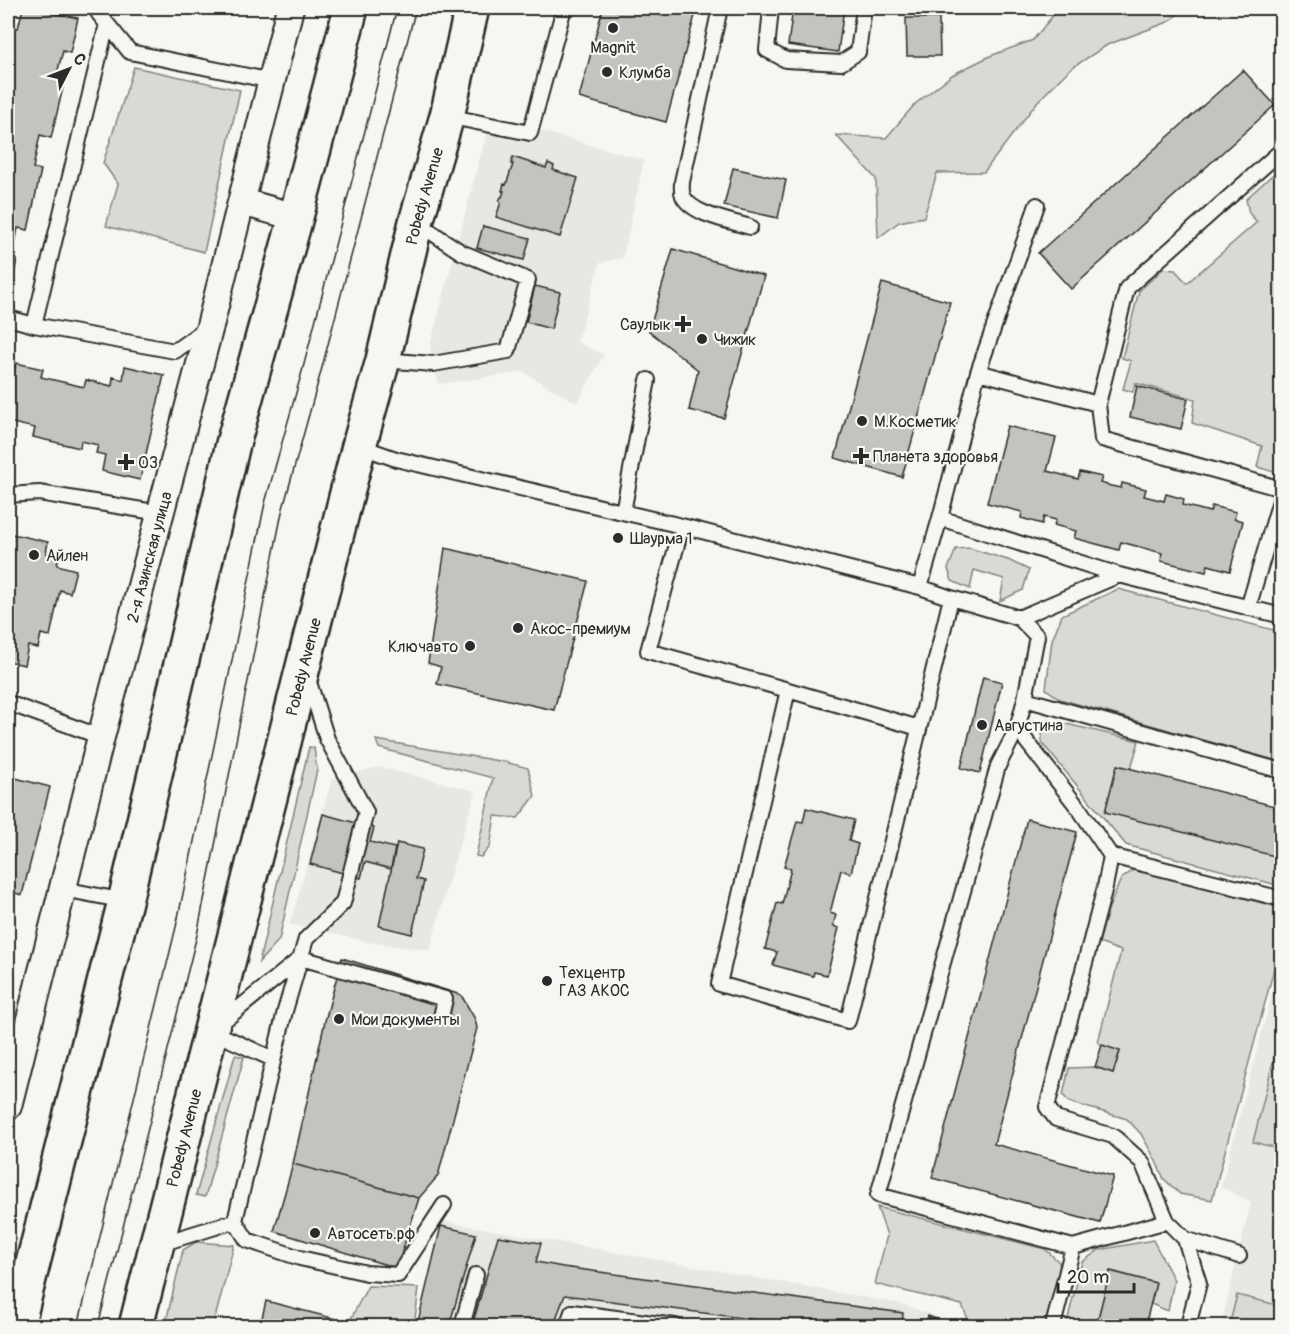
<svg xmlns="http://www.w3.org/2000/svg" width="1289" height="1334" font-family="Pangolin,sans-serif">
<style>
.built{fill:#e7e7e3}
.green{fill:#d9d9d5;stroke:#828280;stroke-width:1.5}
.building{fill:#c3c3c0;stroke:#2b2b2b;stroke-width:1.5}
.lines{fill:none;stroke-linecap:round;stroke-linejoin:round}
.service-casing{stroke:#2b2b2b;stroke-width:18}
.minor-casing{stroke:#2b2b2b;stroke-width:30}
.primary-casing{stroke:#2b2b2b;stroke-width:38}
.service{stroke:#f6f6f2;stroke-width:14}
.minor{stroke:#f6f6f2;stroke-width:26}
.primary{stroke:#f6f6f2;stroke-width:33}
.tram{stroke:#2b2b2b;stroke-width:1.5}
.poi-dot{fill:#2b2b2b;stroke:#f6f6f2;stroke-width:2}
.labels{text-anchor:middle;stroke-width:4.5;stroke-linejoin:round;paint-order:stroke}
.poi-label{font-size:16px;fill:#2b2b2b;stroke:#f6f6f2;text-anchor:start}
.street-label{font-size:16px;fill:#2b2b2b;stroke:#f6f6f2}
</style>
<rect width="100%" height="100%" fill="#f6f6f2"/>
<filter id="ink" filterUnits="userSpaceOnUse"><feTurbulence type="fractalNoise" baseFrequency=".0167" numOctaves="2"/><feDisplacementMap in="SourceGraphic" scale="12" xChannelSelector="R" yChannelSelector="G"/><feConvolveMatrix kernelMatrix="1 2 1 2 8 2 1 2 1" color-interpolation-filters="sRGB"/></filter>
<g filter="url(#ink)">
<path class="built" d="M491,117L644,160L623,258L600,263L577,342L604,355L577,403L523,372L439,384L433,364L430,346Z
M379,767L476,791L449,879L430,950L373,943L290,924L332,779Z
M1280,963H1282L1281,1326H1221L1251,1202L1221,1187Z
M442,1221L901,1304L964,1326H417Z"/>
<path class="green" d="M1059,8H1185L1168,22L1107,45L1070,69L1038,101L984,172L937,173L924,217L899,222L878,238L876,179L836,135L886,138L915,104L952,75L990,56L1033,40Z
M134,67L240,90L204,252L106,226L118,184L103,163Z
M1281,167V474L1257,467L1262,446L1192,423L1195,399L1135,383L1133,392L1123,389L1131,361L1122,358L1139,291L1163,269L1175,270L1187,283L1257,222L1249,213L1246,199Z
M969,548L1008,560L1029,570L1023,590L1000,601L1004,579L974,570L970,589L952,581L948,569L956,549Z
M1118,589L1281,632V762L1060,699L1046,689L1052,640L1062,615Z
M1062,723L1139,741L1131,768L1117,765L1281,858V886L1126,845L1042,743V729Z
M376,740L505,762L528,768L535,796L518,818L495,816L490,847L481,857L476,856L493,778L379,748Z
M309,747L314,748L317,770L279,940L259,962Z
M1135,869L1281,908V943L1212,1200L1180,1194L1164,1179L1155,1159L1141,1134L1127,1119L1069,1102L1063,1095L1069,1068L1095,1067L1113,1073L1120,1052L1102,1045L1098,1042L1121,951L1099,943L1108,910L1121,879Z
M1281,1030V1149L1253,1142Z
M235,1055L244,1057L205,1197L196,1195Z
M877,1207L1045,1249L1059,1262L1061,1277L1048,1326H971L962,1305L875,1284L887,1235Z
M1153,1240L1174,1280L1168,1311L1151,1304L1156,1283L1111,1271L1096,1326H1066L1082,1262L1099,1250Z
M196,1242L234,1245L213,1326H165L183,1250Z
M368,1286L419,1288L414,1326H347Z
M1237,1295L1281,1306V1326H1229Z"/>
<path class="building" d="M23,8H31L78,18L70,53L63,51L56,77L65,79L51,138L40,135L33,168L41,170L28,230L18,228L12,259L17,260L11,289L8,288V84L9,77L8,76V26L18,28Z
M603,8H697L666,122L579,98Z
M793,8H844L838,52L788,45Z
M906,18H939L940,56H907Z
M1243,70L1275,105L1071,289L1038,253Z
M513,157L546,168L548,163L554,166L553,170L578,178L560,237L496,217L501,202L499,201L501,197H502L504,191H502L504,184L506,185L513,164H511Z
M733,168L786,180L778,218L724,206Z
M483,226L530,238L524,260L477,248Z
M673,249L764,276L724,418L689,410L698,370L649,331Z
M882,283L950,302L902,477L835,458Z
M535,286L560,292L551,329L526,322Z
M16,363L43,369L41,377L84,387L86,380L112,386L113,377L123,380L125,366L164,375L140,480L102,471L105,455L96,453L98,445L81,441L80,448L33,437L35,428L8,422V399Z
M1137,386L1188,399L1181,429L1130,417Z
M1007,426L1056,438L1047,471L1078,479L1080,472L1102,477L1100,483L1111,486L1121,488L1122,483L1146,489L1144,496L1164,501L1166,494L1184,499L1183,505L1210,512L1212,506L1236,512L1234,519L1243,521L1230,571L1208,565L1206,572L1161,561L1162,553L1121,542L1119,550L1074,538L1076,531L1054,525L1056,520L1044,517L1042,524L1021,518L1022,512L987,503Z
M8,533L48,542L46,553L59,556L57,565L76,570L70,593L60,590L50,636L41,634L38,648L28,646L24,665L8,661Z
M445,548L588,581L554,710L437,684L441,667L428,663Z
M983,677L1002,682L980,773L961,768Z
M1117,765L1282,808V858L1105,812Z
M8,776L50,787L22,895L8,891Z
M806,808L854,820L849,841L858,844L851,873L841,870L830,913L836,915L833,926L839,928L827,975L814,972L813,976L773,965L777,952L765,949L777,903L782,904L791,869L784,867L797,821L803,822Z
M323,814L374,828L370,842L395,848L391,869L365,862L361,878L310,864Z
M1027,819L1077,832L994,1144L1113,1176L1100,1223L932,1178Z
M397,843L423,849L416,879L424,881L412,934L379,926Z
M342,958L461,995L475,1019L477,1028L438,1176L419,1198L293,1164L325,1021Z
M1102,1045L1120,1051L1113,1073L1095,1067Z
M293,1164L419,1198L397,1268L274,1231Z
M441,1226L476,1234L449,1326H417Z
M498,1236L541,1243L536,1262L563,1267L903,1313L902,1326H804L565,1295L553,1326H472Z
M1110,1271L1156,1283L1145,1326H1096Z
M266,1301L336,1319L334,1326H260Z
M928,1316L953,1326H924Z"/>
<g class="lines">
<defs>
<path id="service" d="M96,8L99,14L130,52L272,81
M720,8L682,182C682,187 681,191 683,196C692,215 731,221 750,227
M771,8L767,50L786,60L841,63L858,52L864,8
M107,24L34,325L175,351L208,327
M447,116L530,133L564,8
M8,318L34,325
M383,360L433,364L508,351L528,280L461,252L416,222
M978,372L1037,205
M1098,404L1127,288L1282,150
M359,446L396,459L682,526L920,587L951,598L1019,618L1037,636L1025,699L1017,729L998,766L878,1195L1073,1247
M8,495L39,493L160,513
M623,512L648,380
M940,518L1119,575
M682,526L648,651L788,690L719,984L848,1021L951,598
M920,587L940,518L978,372L1098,404L1102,439L1282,489
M1248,608L1282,494
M1019,618L1119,575L1282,616
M308,679L327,739L366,812L343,903L306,939L285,1011L235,1221L247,1240L300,1258L367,1273L398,1275L444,1205
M788,690L919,728
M1025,699L1282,771
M8,703L101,737
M1017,729L1080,810L1111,856L1105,887L1047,1107L1056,1119L1113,1136L1142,1162L1167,1221L1073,1247L1053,1326
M1111,856L1282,899
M63,889L125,901
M301,958L445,999L441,1017
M273,1059L211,1031L301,958
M1167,1221L1185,1239L1199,1283L1188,1326
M1185,1239L1239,1256
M157,1245L235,1221
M462,1326L476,1275
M567,1326L572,1312L675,1326"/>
<g id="minor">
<path d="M242,202L296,217"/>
<path id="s1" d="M8,1106L101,737L210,326L290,8"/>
</g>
<g id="primary">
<path d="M17,1326L125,901L233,444L296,217L351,8"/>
<path id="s2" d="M136,1326L359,446L383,360L416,222L447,116L472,8"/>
</g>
</defs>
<use href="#service" class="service-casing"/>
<use href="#minor" class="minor-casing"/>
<use href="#primary" class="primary-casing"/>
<use href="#service" class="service"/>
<use href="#minor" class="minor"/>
<use href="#primary" class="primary"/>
<path class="tram" d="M78,1326L176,927L265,503L303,368L397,8
M98,1326L197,935L282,512L320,375L416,8"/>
</g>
</g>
<g class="poi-dot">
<circle cx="613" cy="28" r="6"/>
<circle cx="607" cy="72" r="6"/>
<path d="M680 315h6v6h6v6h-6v6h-6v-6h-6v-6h6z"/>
<circle cx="702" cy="339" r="6"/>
<circle cx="862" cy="421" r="6"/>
<path d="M858 447h6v6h6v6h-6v6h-6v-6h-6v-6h6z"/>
<path d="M123 453h6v6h6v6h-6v6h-6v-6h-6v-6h6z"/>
<circle cx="618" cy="538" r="6"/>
<circle cx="34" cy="555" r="6"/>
<circle cx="518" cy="628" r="6"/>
<circle cx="470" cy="646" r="6"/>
<circle cx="982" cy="725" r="6"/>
<circle cx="547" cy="981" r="6"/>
<circle cx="339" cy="1019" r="6"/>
<circle cx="315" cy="1233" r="6"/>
</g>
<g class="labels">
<g class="poi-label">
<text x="613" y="53" text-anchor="middle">Magnit</text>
<text x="619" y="78">Клумба</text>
<text x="671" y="330" text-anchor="end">Саулык</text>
<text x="714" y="345">Чижик</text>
<text x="874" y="427">М.Косметик</text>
<text x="873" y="462">Планета здоровья</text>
<text x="138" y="468">03</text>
<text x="630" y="544">Шаурма 1</text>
<text x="46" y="561">Айлен</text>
<text x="530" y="634">Акос-премиум</text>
<text x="458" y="652" text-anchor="end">Ключавто</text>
<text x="994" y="731">Августина</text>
<text x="559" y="978">Техцентр<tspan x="559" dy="18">ГАЗ АКОС</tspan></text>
<text x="351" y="1025">Мои документы</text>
<text x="327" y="1239">Автосеть.рф</text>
</g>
<g class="street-label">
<text dy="6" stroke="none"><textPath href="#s2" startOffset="1166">Pobedy Avenue</textPath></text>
<text dy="6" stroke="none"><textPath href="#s1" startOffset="567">2-я Азинская улица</textPath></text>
<text dy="6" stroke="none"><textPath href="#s2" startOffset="680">Pobedy Avenue</textPath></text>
<text dy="6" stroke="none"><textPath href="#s2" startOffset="194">Pobedy Avenue</textPath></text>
</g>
</g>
<rect width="1289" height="1334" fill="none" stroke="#f6f6f2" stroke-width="30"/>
<rect x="15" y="15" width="1259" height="1304" fill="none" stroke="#2b2b2b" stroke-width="2" filter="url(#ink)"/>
<g transform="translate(69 69) rotate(48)" stroke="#f6f6f2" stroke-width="4.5" paint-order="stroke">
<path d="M0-4.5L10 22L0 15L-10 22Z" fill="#2b2b2b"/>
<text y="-9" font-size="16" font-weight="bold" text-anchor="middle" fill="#2b2b2b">С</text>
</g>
<path d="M1058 1283v9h76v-9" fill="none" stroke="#2b2b2b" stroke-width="3"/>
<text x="1067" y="1283" font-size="18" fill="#2b2b2b" stroke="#f6f6f2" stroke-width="4.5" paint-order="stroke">20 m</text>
</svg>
